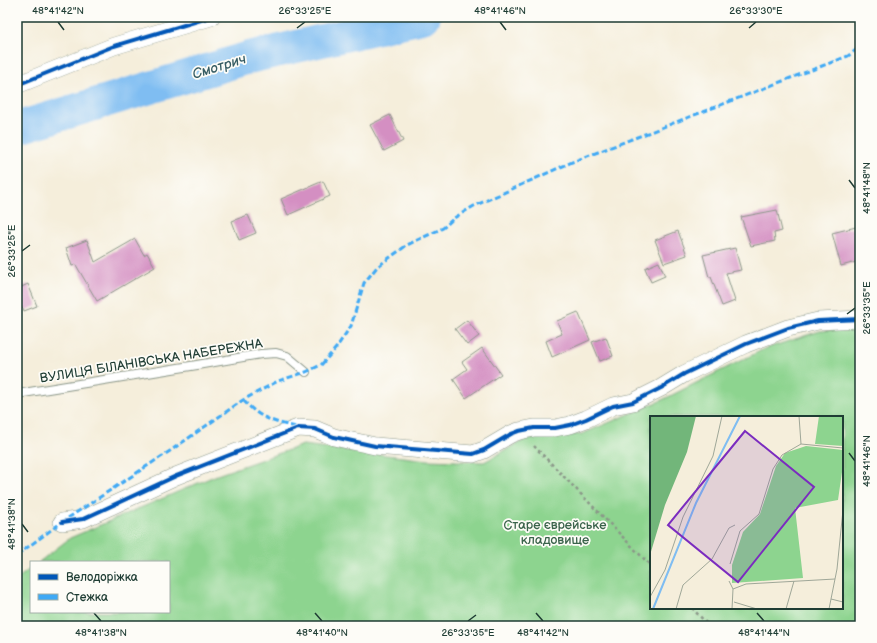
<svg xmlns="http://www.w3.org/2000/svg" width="877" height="643" font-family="'Balsamiq Sans',sans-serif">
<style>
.green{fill:#8dd48f;stroke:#568862;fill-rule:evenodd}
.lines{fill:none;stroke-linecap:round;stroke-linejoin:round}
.river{stroke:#7fbdf2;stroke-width:33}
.building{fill:#d48fc2}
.service-casing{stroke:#8a9688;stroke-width:10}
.minor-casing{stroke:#8a9688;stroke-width:18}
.path{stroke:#8a9688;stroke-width:2.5;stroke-dasharray:3 3;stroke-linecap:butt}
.service{stroke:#fff;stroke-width:8}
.minor{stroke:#fff;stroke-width:17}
.quiet{stroke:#3fa9f5;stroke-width:3;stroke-dasharray:6 3;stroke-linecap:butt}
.cycleway-casing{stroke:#fdfcf7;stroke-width:6}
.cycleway{stroke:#0057b8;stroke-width:4}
.ticks{fill:none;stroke:#1f3d34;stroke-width:1.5}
.labels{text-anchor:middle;stroke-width:3.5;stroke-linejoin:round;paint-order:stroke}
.street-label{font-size:13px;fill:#1f3d34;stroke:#fdfcf7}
.park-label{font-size:13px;fill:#3a634b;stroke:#fdfcf7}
.water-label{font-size:14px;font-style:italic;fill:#375d64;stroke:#fdfcf7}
.inset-river{fill:none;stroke:#7fbdf2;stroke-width:2}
.inset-road{fill:none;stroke:#9fa798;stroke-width:1}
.view{fill:#7b2cbf;fill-opacity:0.15;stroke:#7b2cbf;stroke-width:2}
.inset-edge{fill:none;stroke:#1f3d34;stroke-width:2}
.neatline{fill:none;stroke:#1f3d34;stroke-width:1.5}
.ticks-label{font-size:10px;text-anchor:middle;fill:#1f3d34}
</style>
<rect width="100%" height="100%" fill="#fdfcf7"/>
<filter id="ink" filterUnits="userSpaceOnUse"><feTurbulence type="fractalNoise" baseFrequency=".025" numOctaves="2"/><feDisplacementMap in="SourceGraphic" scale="8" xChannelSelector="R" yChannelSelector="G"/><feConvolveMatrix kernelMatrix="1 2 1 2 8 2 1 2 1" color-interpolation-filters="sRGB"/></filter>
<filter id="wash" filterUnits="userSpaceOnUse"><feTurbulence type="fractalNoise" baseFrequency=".012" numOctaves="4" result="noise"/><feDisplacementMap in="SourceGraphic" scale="16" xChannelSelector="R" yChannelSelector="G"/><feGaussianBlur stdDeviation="0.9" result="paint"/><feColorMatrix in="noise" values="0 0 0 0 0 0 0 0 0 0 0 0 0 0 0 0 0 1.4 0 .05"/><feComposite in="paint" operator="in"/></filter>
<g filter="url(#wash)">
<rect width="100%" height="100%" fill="#f5eedb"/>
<path class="green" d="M860,328V626H17V579L31,568V612H169V562H39L70,538L217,475L303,445L428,460L484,462L526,439L582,434L660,401L764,349L820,331ZM651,417H842V608H651Z"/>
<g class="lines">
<path class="river" d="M17,128L251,57L424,17"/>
</g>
<g id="blocks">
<path class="building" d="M390,115L403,141L384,151L370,125Z
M323,181L330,196L288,215L281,199Z
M777,210L782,231L774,233L775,241L751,246L741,217Z
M248,215L256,233L239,240L232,221Z
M860,226V261L841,266L832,233Z
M678,231L687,255L664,263L655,240Z
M135,239L144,255L147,253L155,267L97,301L76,265L72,266L66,248L87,240L95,262Z
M735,248L741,270L726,273L735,301L722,306L711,277H709L703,255Z
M659,262L665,276L651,282L645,268Z
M28,284L37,306L24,311L23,308L17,310V289Z
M578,312L590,340L552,357L546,341L562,334L557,321Z
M467,320L479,336L467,345L455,329Z
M606,337L613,356L600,361L592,342Z
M482,348L501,374L466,398L453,379L467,369L462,362Z"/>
</g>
</g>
<g filter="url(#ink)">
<use href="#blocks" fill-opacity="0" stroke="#8a9688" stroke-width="1"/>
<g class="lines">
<defs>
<path id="service" d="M17,394L197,365L261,354L276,353L287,356L306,372"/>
<path id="minor" d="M17,85L114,46L211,17
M62,522L83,519L176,476L298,428L315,429L334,437L375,446L473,454L484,450L511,434L519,431L534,428H555L570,425L586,419L613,406L633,402L661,388L684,374L746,344L788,328L818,321L860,319"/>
</defs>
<use href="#service" class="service-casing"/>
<use href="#minor" class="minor-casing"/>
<path class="path" d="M534,446L651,566
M692,608L709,626"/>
<use href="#service" class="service"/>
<use href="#minor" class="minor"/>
<path class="quiet" d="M243,400C259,418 273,422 296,427
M17,555L62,522L170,451L243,400L278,381L306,372L321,365L336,348L351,326L364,283L377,267L407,245L443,228L454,218L474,206L572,162L848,56L860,47"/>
<defs>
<path id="cycleway" d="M17,85L114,46L211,17
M62,522L83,519L176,476L298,428L315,429L334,437L375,446L473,454L484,450L511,434L519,431L534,428H555L570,425L586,419L613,406L633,402L661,388L684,374L746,344L788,328L818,321L860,319"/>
</defs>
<use href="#cycleway" class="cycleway-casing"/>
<use href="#cycleway" class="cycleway"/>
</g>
</g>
<path class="ticks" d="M58,22L64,30M500,22L506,30M297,28L305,22M749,28L756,22M849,180L855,188M22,251L30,245M847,314L855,308M849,453L855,461M22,524L28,532M94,613L101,621M315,613L322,621M536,613L543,621M757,613L764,621M468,621L476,615"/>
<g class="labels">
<g class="street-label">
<text transform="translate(151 360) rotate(-9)" y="5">ВУЛИЦЯ БІЛАНІВСЬКА НАБЕРЕЖНА</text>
</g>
<g class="park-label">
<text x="555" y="529">Старе єврейське<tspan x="555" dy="15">кладовище</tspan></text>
</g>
<g class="water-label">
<text transform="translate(219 66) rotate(-17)" y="5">Смотрич</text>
</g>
</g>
<g transform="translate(650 416)">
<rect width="193" height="193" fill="#f5eedb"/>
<path d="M169,0H193V30L165,28ZM156,30L193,34V49L188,84L145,92L153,162L82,167V149L93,116L110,98L126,50L135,37Z" fill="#8dd48f"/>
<path d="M0,0H46L37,36L15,89L0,139Z" fill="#72b67a"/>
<path class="inset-river" d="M3,193L46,87L90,0"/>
<path class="inset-road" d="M149,0L151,28M80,148L90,115L109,98L123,53L132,39L151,28L193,32M79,165L83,173L82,193M83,173L96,168L185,163M0,181L15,154L33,101L63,40L72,0M181,183L193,186M84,186L107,193M26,193L33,169L62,143L79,112L85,109M136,193L144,165M179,193L187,153L193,94"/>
<path class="view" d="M95,15L164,71L88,166L18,109Z"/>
<rect width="193" height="193" class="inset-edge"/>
</g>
<rect width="877" height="643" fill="none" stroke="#fdfcf7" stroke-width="44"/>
<rect x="30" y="561" width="140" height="52" fill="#fdfcf7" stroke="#a4b0a9"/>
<rect x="38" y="574" width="20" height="6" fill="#0057b8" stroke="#a4b0a9"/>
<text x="66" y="581" font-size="12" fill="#1f3d34">Велодоріжка</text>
<rect x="38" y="594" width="20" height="6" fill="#3fa9f5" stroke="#a4b0a9"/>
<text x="66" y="601" font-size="12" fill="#1f3d34">Стежка</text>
<rect x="22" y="22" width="833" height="599" class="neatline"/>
<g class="ticks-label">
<text x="58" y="14">48°41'42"N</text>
<text x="305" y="14">26°33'25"E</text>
<text x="500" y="14">48°41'46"N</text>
<text x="756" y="14">26°33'30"E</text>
<text transform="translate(866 188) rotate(-90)" y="4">48°41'48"N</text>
<text transform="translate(11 251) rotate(-90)" y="4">26°33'25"E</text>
<text transform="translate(866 308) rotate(-90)" y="4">26°33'35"E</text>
<text transform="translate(866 461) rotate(-90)" y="4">48°41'46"N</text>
<text transform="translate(11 524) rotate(-90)" y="4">48°41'38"N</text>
<text x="101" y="636">48°41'38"N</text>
<text x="322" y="636">48°41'40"N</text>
<text x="468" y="636">26°33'35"E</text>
<text x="543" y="636">48°41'42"N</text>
<text x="764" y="636">48°41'44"N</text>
</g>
</svg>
